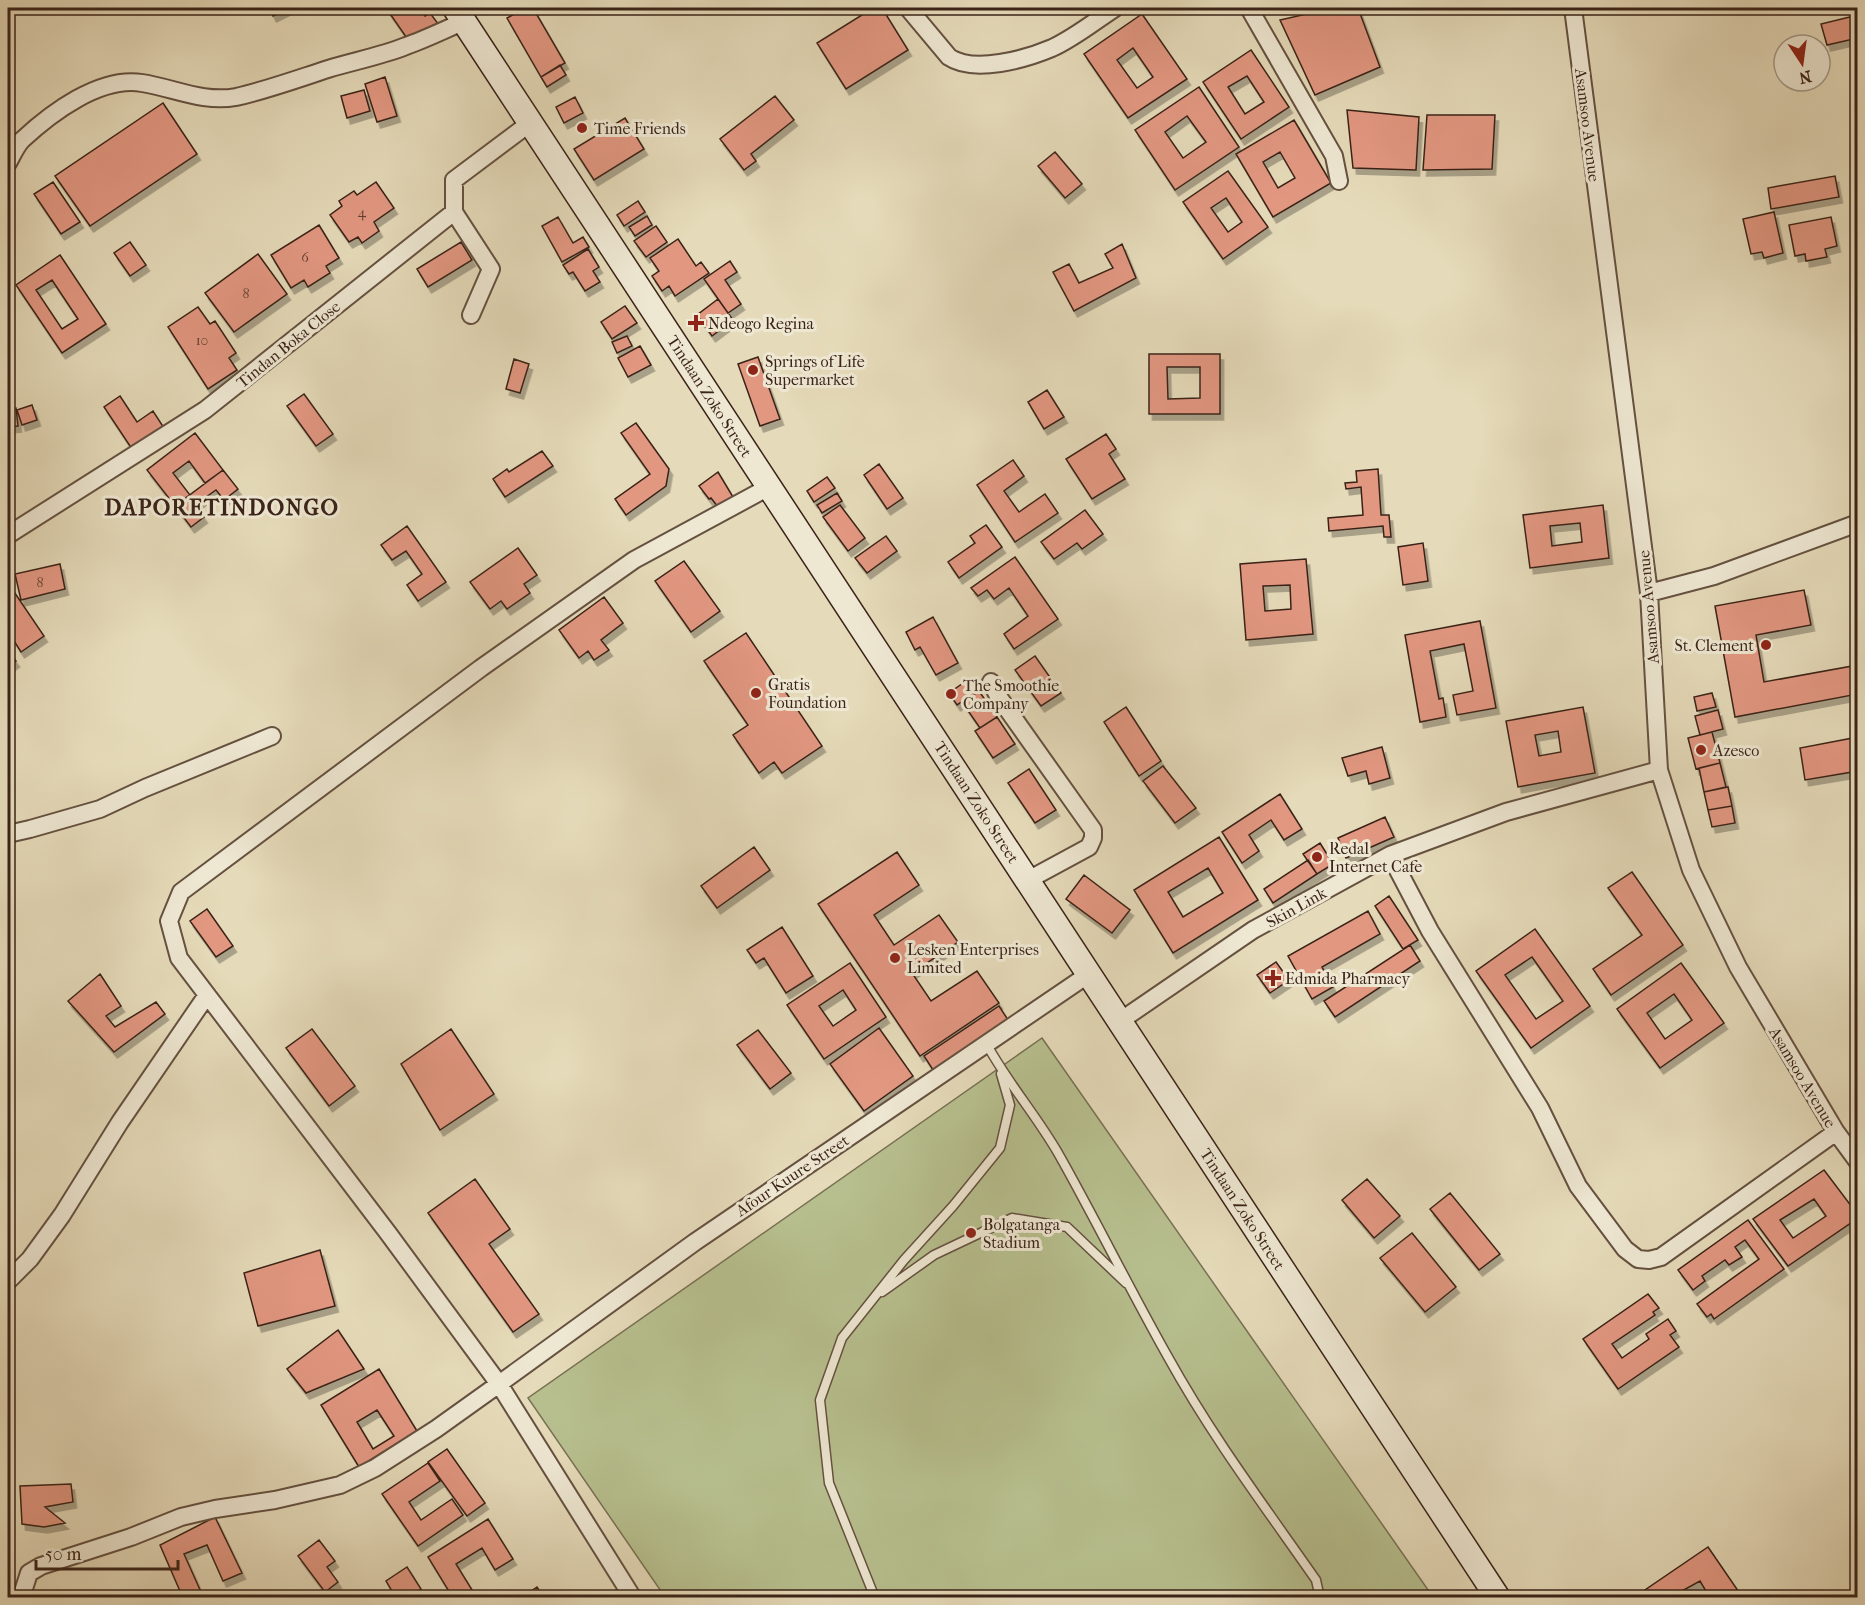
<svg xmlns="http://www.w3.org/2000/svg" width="1865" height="1605" font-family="'IM FELL French Canon',serif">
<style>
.park{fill:#b7bf8e;stroke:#787153;stroke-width:1.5}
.building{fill:#e29781;stroke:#3a2318;stroke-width:1.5;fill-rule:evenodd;filter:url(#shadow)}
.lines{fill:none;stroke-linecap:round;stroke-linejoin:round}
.lane-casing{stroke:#655140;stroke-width:11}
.street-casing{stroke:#655140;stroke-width:20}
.secondary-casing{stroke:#3a2318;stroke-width:27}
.lane{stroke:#eee7d2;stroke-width:8}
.street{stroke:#eee7d2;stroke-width:16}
.secondary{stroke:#eee7d2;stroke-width:24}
.poi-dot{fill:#8f2418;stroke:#eee7d2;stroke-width:2}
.labels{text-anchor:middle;stroke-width:6;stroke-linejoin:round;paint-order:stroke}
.number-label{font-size:14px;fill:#644032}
.street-label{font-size:16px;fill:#3a2318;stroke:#eee7d2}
.poi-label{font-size:16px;fill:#3a2318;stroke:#eee7d2;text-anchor:start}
.district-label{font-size:22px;font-weight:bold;letter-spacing:1.5px;fill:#3a2318;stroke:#eee7d2}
</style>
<defs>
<filter id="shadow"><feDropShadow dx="3.5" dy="6" stdDeviation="0" flood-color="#0004"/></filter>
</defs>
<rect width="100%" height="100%" fill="#e5dab9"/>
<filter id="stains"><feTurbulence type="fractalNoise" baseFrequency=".00333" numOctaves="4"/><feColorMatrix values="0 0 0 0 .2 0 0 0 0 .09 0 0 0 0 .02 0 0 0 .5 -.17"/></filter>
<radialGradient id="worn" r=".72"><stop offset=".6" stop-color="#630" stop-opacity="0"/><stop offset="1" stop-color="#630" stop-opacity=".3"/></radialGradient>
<path class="park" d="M1042,1038L1433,1597H665L528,1398Z"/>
<path class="building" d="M269,8H289L273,16Z
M386,8H419L425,16L430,13L439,25L411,44Z
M525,8H533L565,63L541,77L507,18Z
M873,8H882L908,50L846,89L817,43Z
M1333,8H1358L1380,67L1315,95L1280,20Z
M1142,14L1187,79L1128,118L1084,54ZM1133,48L1153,77L1137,88L1117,60Z
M1858,15V38L1827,45L1821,24Z
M1251,50L1289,107L1241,139L1203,82ZM1247,76L1264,102L1245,114L1228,87Z
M560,65L566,75L547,87L541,77Z
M385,77L397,116L377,122L365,84Z
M1199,87L1239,147L1175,190L1135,130ZM1187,116L1206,142L1183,158L1165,132Z
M364,90L370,111L347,118L341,96Z
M775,96L794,120L751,154L756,161L744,170L720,139Z
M575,97L583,113L564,123L556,107Z
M163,103L197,154L90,226L55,176Z
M1347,110L1419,117L1416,170L1353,168Z
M1427,115H1495L1492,169L1423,170Z
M625,118L644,149L594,180L574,149Z
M1294,120L1331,183L1273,217L1236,154ZM1280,152L1295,178L1278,188L1263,162Z
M1055,152L1082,184L1065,198L1038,166Z
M1228,171L1268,227L1223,259L1183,202ZM1226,198L1242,222L1228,232L1211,208Z
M1835,176L1839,197L1771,209L1768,188Z
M53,182L80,222L61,234L34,194Z
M376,182L394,208L374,222L379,231L362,243L358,237L349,242L330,215L342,206L339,201L354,191L357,195Z
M638,201L645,212L624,226L617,215Z
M1774,212L1783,253L1764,258L1762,252L1751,254L1743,219Z
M647,216L652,225L635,236L629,227Z
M558,217L573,243L583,237L589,247L562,262L542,226Z
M1831,217L1837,246L1825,249L1827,257L1806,261L1805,254L1795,256L1789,225Z
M319,225L339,258L326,266L330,273L308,287L304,280L291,288L271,255Z
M656,226L667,242L646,257L634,241Z
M678,239L696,266L701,262L709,273L675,296L669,286L662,291L652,276L659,271L650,258Z
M130,242L146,265L130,276L114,253Z
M461,242L472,260L428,287L417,269Z
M1122,244L1136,278L1074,311L1053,272L1069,264L1079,283L1113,268L1105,254Z
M588,249L599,267L593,271L600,282L585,291L573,272L569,274L563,265Z
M258,254L287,294L234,332L205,293Z
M60,255L106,324L62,353L16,285ZM52,280L78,319L62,329L36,290Z
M730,261L737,272L725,280L741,304L728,313L704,279Z
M718,299L733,320L712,336L697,315Z
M625,306L637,323L612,339L601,322Z
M198,307L210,324L215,321L236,353L229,358L237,370L208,389L168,327Z
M627,336L632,346L617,353L612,342Z
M640,346L651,365L628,377L618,358Z
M1149,354H1220V414H1149ZM1167,367H1200V398L1168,399Z
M758,357L780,419L760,426L738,364Z
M514,359L529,364L520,393L506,389Z
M1047,390L1064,417L1044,429L1028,402Z
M304,394L333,434L316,446L287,406Z
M120,396L137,422L153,411L164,428L132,449L104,407Z
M32,405L37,420L22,425L17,410Z
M16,408L18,426L8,427V409Z
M636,423L669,469L666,486L626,515L615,499L650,474L621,433Z
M195,433L223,470L205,483L189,461L173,473L190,495L175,506L147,470Z
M1106,434L1116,449L1109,454L1125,479L1092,499L1066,459Z
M542,451L553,466L505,497L493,479L507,469L509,472Z
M1013,460L1024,476L1004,491L1019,512L1045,494L1058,513L1015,542L977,485Z
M879,464L903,498L887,509L864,475Z
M1378,469L1381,515H1389L1391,537H1384L1383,526L1329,531L1328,518L1363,515L1361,487L1346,489L1345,483L1357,482L1356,471Z
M223,470L238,489L224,500L216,490L195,505L204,517L191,527L175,506Z
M718,472L733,497L718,507L711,498L709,499L699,486Z
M827,477L835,488L814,502L807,491Z
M837,493L842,501L822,513L817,505Z
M840,505L865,538L848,551L823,517Z
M1603,505L1609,558L1530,568L1523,515ZM1580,523L1582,542L1552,546L1550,526Z
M1085,510L1103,534L1082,549L1077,543L1054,559L1041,542Z
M986,525L1002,547L959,578L948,562L975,543L970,536Z
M407,526L446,582L418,601L407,585L422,574L406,551L392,560L381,545Z
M886,536L897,551L867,573L855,558Z
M1423,543L1428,581L1403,585L1398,547Z
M518,548L537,575L524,584L530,593L507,609L501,601L490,609L470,582Z
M1015,557L1058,619L1014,649L1004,634L1028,616L1009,588L994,599L987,590L978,596L971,588Z
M1306,559L1313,634L1246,640L1240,564ZM1290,585L1291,609L1265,611L1263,586Z
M684,561L720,611L691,632L655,581Z
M60,564L65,589L21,600L15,574Z
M8,583L44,636L21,652L9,633L13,630L8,623Z
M1804,590L1811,625L1756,635L1764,682L1858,665V694L1735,717L1715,606Z
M604,597L623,623L601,640L609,650L594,660L588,651L579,658L559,630Z
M933,617L958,663L936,675L920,647L915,650L906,632Z
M1480,621L1496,708L1457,715L1453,695L1473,691L1464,644L1430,651L1439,699L1443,698L1446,717L1420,722L1405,635Z
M746,633L822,746L782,773L774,762L759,773L733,735L748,725L704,661Z
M8,650L16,661L8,667Z
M1035,656L1061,693L1041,706L1015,670Z
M966,681L974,694L957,705L949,693Z
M979,691L997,717L980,728L962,702Z
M1712,693L1716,707L1697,711L1694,697Z
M1126,707L1161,761L1139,776L1104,722Z
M1583,707L1595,773L1518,787L1506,721ZM1558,731L1561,752L1539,756L1535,735Z
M1718,710L1723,729L1700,735L1695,716Z
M997,717L1015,744L993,758L975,731Z
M1712,732L1720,763L1696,769L1688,738Z
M1858,737V771L1805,780L1800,748Z
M1382,747L1390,778L1369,784L1366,771L1348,776L1342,758Z
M1720,763L1726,787L1704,792L1699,768Z
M1163,766L1196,808L1175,823L1143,781Z
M1029,769L1056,810L1035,823L1008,783Z
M1728,787L1732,806L1708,810L1704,792Z
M1280,794L1302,829L1284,840L1271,820L1249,835L1259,851L1242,863L1222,832Z
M1732,806L1735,823L1712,827L1708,810Z
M1385,817L1394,837L1346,858L1338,838Z
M1219,837L1258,900L1173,953L1134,890ZM1208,868L1223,893L1183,917L1168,892Z
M1320,843L1333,864L1317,874L1303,854Z
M754,847L770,870L717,908L701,886Z
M897,852L919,885L874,915L894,945L939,915L958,942L912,973L931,1001L977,971L999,1003L920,1056L818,904Z
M1308,860L1317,874L1273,903L1264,889Z
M1632,872L1683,945L1611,995L1593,969L1642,935L1608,888Z
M1084,875L1130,910L1112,933L1066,899Z
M1389,896L1418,940L1403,949L1375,906Z
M207,909L233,946L216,957L190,921Z
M1368,911L1380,934L1322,967L1333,987L1312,999L1288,956Z
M782,927L813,976L786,993L764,958L756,963L747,950Z
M1535,929L1590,1006L1531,1048L1476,971ZM1532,957L1563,1001L1536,1019L1505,975Z
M1410,945L1420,961L1335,1017L1324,1001Z
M1276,962L1289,980L1270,993L1257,975Z
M850,963L886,1017L824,1059L787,1005ZM843,990L856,1010L833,1026L819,1006Z
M1681,963L1724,1023L1660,1068L1617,1009ZM1674,994L1692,1020L1665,1039L1647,1013Z
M100,974L121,1006L106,1016L115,1027L156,1002L165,1014L114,1052L68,1001Z
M999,1006L1010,1023L935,1073L924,1056Z
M879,1028L913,1076L864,1111L830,1064Z
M312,1029L355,1086L329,1106L286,1048Z
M451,1029L494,1094L440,1130L401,1064Z
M758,1030L791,1073L770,1089L737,1045Z
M1824,1170L1858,1215V1218L1788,1266L1753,1219ZM1814,1199L1826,1216L1793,1238L1780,1220Z
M475,1179L510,1229L489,1244L539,1314L513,1332L428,1213Z
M1367,1179L1400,1216L1374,1238L1342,1200Z
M1450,1193L1500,1254L1479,1270L1430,1209Z
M1748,1220L1784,1269L1714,1319L1711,1314L1707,1317L1697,1304L1759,1259L1745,1240L1735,1247L1742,1257L1729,1265L1725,1260L1702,1276L1705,1281L1693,1290L1678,1270Z
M1412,1233L1456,1287L1425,1312L1380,1258Z
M320,1250L335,1306L258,1326L244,1273Z
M1648,1294L1659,1308L1653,1312L1655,1315L1612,1344L1622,1358L1649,1339L1646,1334L1668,1319L1676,1331L1670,1335L1679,1347L1618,1389L1583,1339Z
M338,1330L364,1369L306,1393L287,1369Z
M379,1369L417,1431L359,1467L321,1405ZM377,1410L394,1436L373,1449L357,1422Z
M447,1449L485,1503L467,1516L428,1462Z
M428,1463L440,1481L409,1502L421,1520L452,1499L463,1515L418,1546L382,1494Z
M71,1484L73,1502L45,1507L65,1523L44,1527L22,1524L20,1486Z
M215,1517L242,1573L223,1581L207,1545L184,1554L201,1592L183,1598L160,1545Z
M488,1519L513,1559L495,1570L482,1548L456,1564L477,1598H453L428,1557Z
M319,1540L335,1561L327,1567L338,1582L325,1592L298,1556Z
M1708,1547L1743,1598H1710L1700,1581L1678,1593L1681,1598H1646L1642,1592Z
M407,1567L421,1589L408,1598H396L386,1581Z
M537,1587L544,1598H521Z"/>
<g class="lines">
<defs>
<path id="lane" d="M986,1043C1007,1082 1036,1115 1058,1153C1096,1220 1130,1290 1168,1357C1211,1435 1265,1507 1316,1580L1320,1598
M882,1292L934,1255L1012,1218L1067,1227L1126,1283
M875,1598L829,1483L820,1400L842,1338L904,1260L953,1206L1000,1148L1010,1105L1001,1074"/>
<path id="street" d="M908,8L949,57C974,74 1026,59 1052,48C1074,38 1095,21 1115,8
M1249,8L1334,156L1339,181
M1573,8L1649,593L1659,770L1691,870L1738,967L1836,1132L1858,1162
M8,163C12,156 16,146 22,140C51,113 100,76 142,83C174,88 203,103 236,97C267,90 297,79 328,69C354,61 381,56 406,46C426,39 446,29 465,21
M454,212L491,269L471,315
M8,535L205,410L454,212V180L530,123
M1649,593L1714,576L1858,523
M991,682L998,696L1093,830V838L1089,847L1028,880
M8,834L30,829L100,809L145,788L272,736
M1390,855L1430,931L1540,1108L1578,1186L1625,1249L1638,1259L1649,1260L1661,1257L1836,1132
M1120,1021L1253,930L1390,855L1506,812L1659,770
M8,1281L30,1259L62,1215L120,1122L207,995
M21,1598L29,1573L41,1566L131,1537L181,1517L215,1509L275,1500L340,1485L375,1468L436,1429L499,1384L695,1242L1089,974
M633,1598L499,1384L388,1233L179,958L169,921L181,892L481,668L634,560L769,487"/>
<path id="secondary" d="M455,8L1498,1598"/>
</defs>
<use href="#lane" class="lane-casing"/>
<use href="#street" class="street-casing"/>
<use href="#secondary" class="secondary-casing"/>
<use href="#lane" class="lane"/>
<use href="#street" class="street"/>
<use href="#secondary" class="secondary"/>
</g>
<g class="poi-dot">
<circle cx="582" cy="128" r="6"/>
<path d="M693 314h6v6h6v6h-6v6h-6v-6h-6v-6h6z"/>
<circle cx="753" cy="370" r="6"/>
<circle cx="1766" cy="645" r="6"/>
<circle cx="756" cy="693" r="6"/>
<circle cx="951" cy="694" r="6"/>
<circle cx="1701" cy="750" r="6"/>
<circle cx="1317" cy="857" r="6"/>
<circle cx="895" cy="958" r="6"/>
<path d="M1270 969h6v6h6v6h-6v6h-6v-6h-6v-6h6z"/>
<circle cx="971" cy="1233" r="6"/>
</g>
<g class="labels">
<g class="number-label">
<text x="362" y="217">4</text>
<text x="305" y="262">6</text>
<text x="246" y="298">8</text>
<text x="202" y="345">10</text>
<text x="40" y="587">8</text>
</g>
<g class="street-label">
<text transform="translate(1588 125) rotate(83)" y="6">Asamsoo Avenue</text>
<text transform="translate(288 344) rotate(-39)" y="6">Tindan Boka Close</text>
<text transform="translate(710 396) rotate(57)" y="6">Tindaan Zoko Street</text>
<text transform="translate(1648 607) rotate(-95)" y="6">Asamsoo Avenue</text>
<text transform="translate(977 802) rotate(57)" y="6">Tindaan Zoko Street</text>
<text transform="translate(1296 907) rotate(-29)" y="6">Skin Link</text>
<text transform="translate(1803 1077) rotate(59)" y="6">Asamsoo Avenue</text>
<text transform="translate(792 1175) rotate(-34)" y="6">Afour Kuure Street</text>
<text transform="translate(1243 1209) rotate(57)" y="6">Tindaan Zoko Street</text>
</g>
<g class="poi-label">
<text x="594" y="134">Time Friends</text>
<text x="708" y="329">Ndeogo Regina</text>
<text x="765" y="367">Springs of Life<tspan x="765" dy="18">Supermarket</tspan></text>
<text x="1754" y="651" text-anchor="end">St. Clement</text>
<text x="768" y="690">Gratis<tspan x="768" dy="18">Foundation</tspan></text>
<text x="963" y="691">The Smoothie<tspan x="963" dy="18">Company</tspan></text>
<text x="1713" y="756">Azesco</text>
<text x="1329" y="854">Redal<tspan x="1329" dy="18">Internet Cafe</tspan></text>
<text x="907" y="955">Lesken Enterprises<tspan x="907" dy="18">Limited</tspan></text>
<text x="1285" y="984">Edmida Pharmacy</text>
<text x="983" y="1230">Bolgatanga<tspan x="983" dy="18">Stadium</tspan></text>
</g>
<g class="district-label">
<text x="222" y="515">DAPORETINDONGO</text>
</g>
</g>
<rect width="1865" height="1605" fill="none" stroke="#e5dab9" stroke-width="30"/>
<rect x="9" y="9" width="1847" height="1587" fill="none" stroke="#3a2318" stroke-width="3"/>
<rect x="15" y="15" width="1835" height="1575" fill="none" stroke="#3a2318" stroke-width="1.5"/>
<g transform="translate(1802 63) rotate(167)"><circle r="28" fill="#eee7d2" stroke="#a69988" stroke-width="1.5"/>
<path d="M0-4.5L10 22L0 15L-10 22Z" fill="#8f2418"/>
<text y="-9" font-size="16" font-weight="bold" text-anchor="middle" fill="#3a2318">N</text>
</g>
<path d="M36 1560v9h142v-9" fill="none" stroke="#3a2318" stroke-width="3"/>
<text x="45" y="1560" font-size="18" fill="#3a2318" stroke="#eee7d2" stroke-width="4.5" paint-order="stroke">50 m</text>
<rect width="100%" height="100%" filter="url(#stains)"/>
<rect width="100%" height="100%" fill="url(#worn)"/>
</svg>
